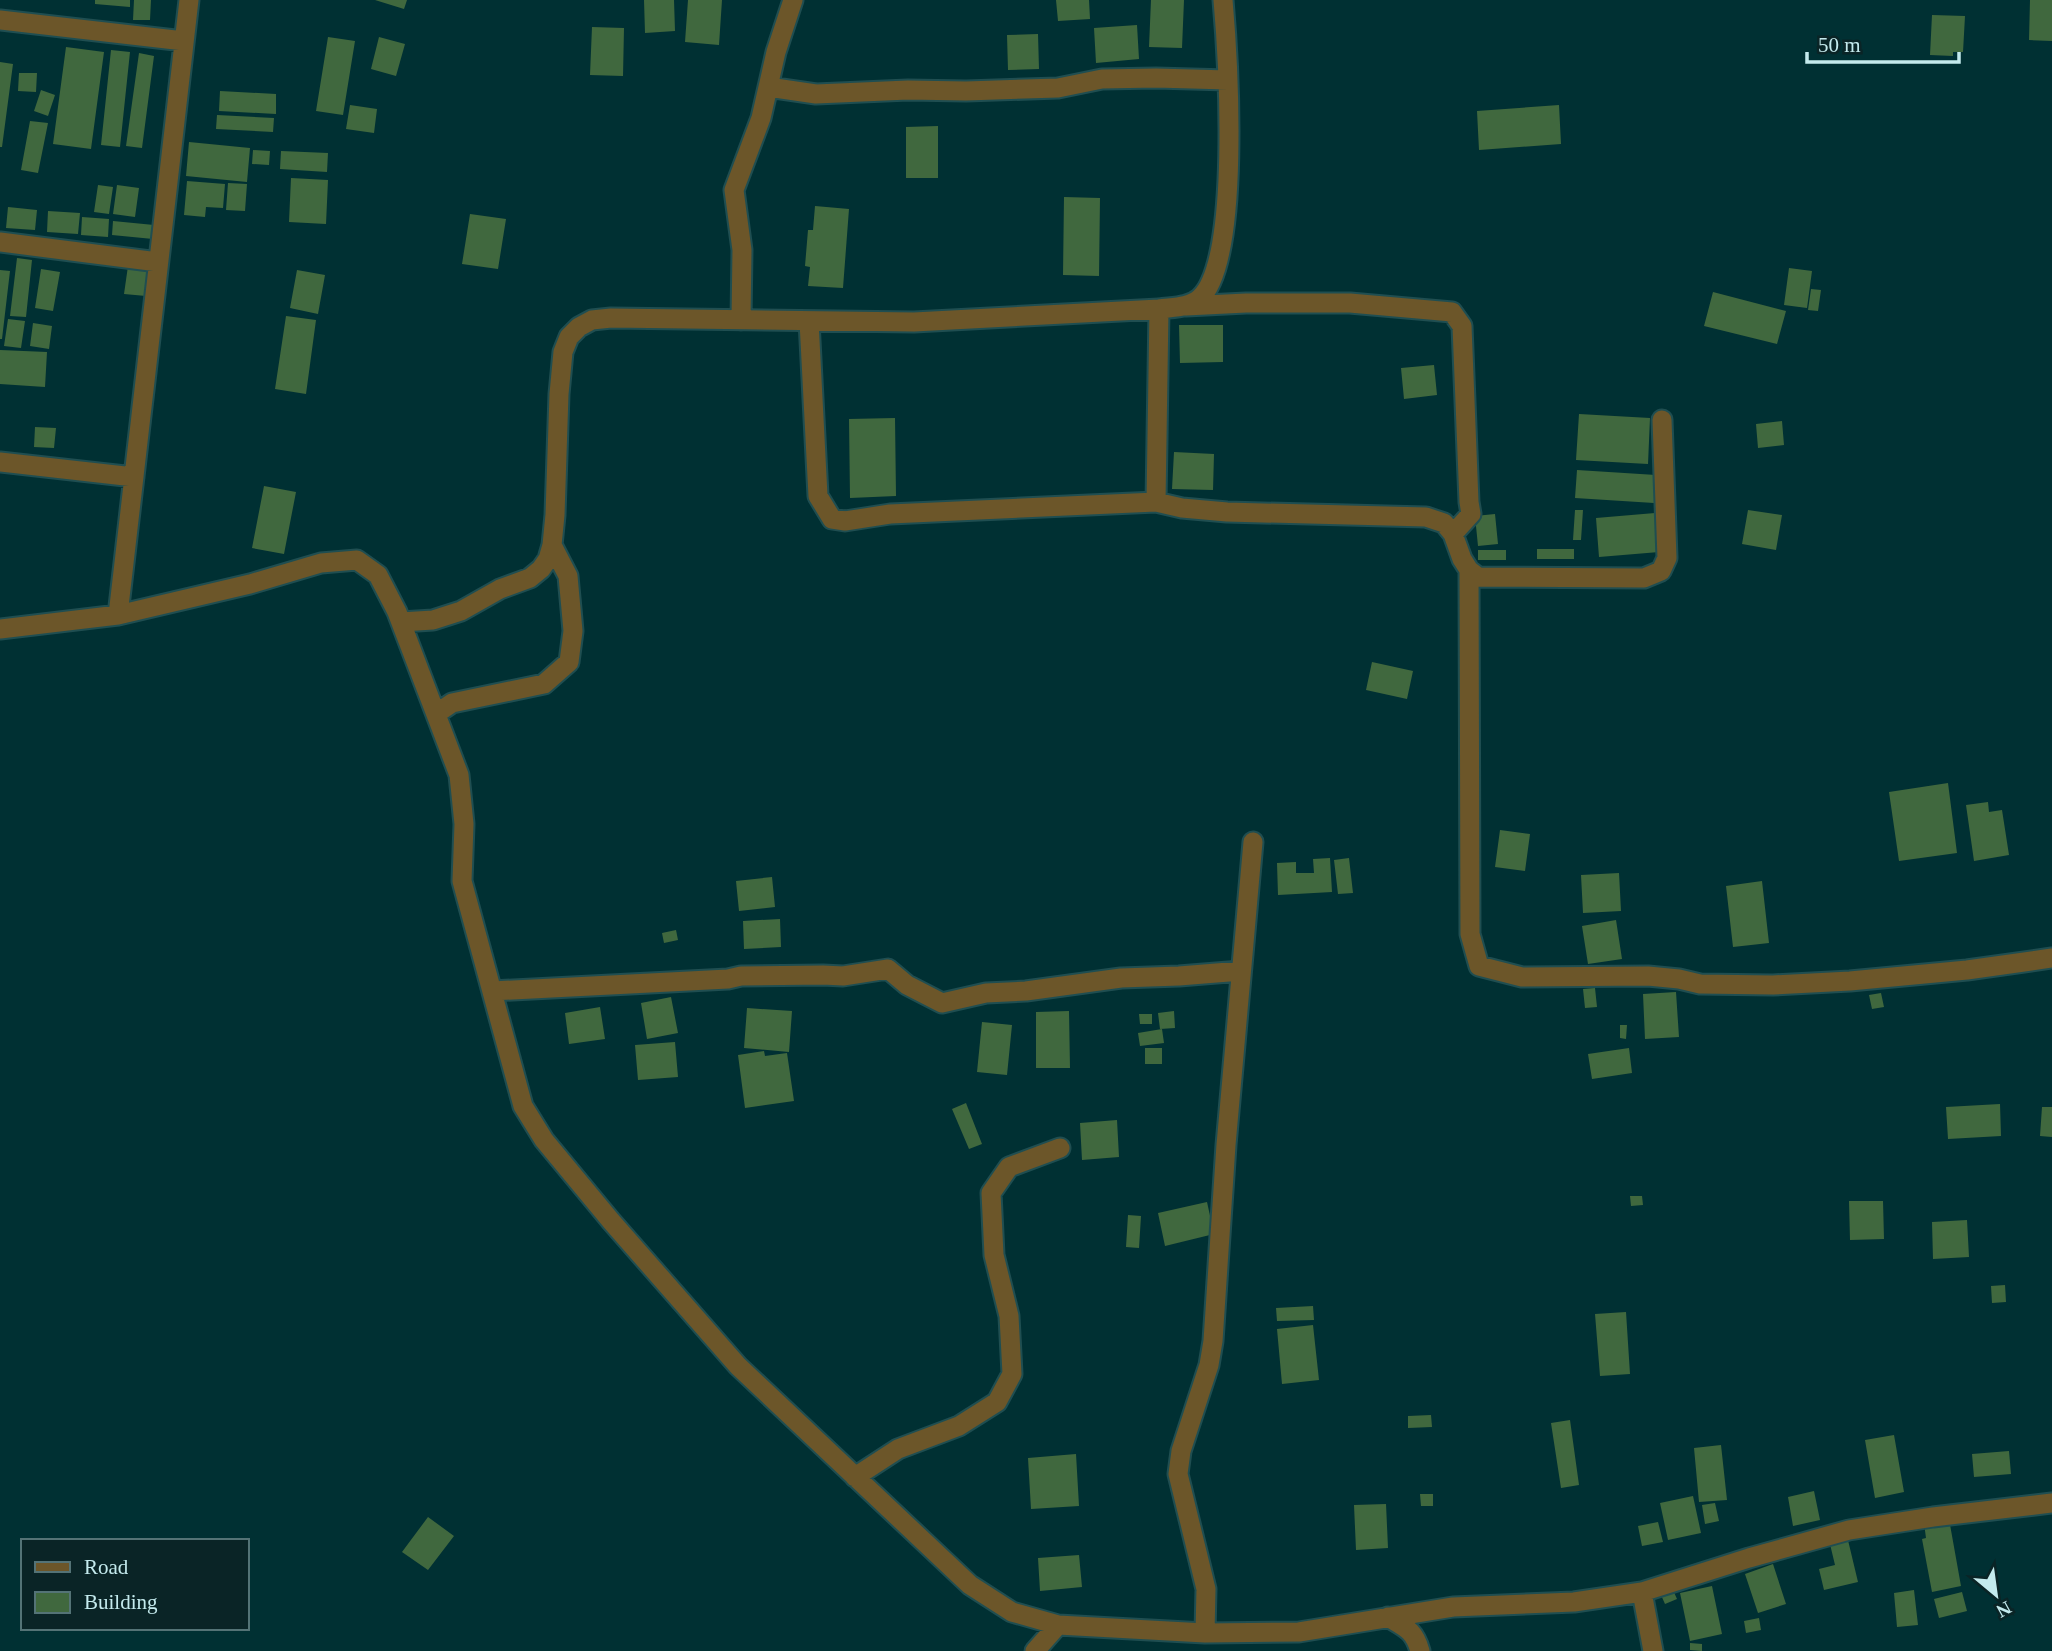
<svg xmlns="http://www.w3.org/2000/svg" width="2052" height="1651" font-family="'Times New Roman',serif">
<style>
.building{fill:#40683e}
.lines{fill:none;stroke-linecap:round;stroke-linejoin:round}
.minor-casing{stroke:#1f4e51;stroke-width:23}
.minor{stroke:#6c5629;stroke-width:19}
</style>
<rect width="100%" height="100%" fill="#003033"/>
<path class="building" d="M95,0H130V7L95,4Z
M134,0H151L150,20H133Z
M375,0H407L404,9Z
M644,0H674L675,31L645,33Z
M688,0H722L719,45L685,42Z
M1056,0H1089L1090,19L1058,21Z
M1151,0H1184L1182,48L1149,47Z
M2030,0H2052V41L2029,40Z
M1932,15L1965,16L1963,52H1953V56L1930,55Z
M1137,25L1139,59L1096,63L1094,28Z
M592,27L624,28L623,76L590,75Z
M1038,34L1039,69L1008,70L1007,35Z
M328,37L355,41L343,115L316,111Z
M379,37L405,44L396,76L371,69Z
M66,47L104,52L91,149L53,144Z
M111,50L130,52L120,147L101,145Z
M139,53L154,56L142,148L126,146Z
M0,62L13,64L2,147H0Z
M19,73H37L36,92L18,91Z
M41,90L55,95L48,116L34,111Z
M220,91L276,94V114L219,111Z
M350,105L377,109L374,133L346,129Z
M1559,105L1561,144L1479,150L1477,111Z
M217,115L274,118L273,132L216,129Z
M30,121L48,123L38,173L21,170Z
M938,126V178H906V127Z
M189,142L250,148L247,182L186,176Z
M253,150L270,151L269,165L252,164Z
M281,151L328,153L327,172L280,169Z
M291,178L328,180L326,224L289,222Z
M187,181L225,184L223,208L206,207L205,217L184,215Z
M228,183L247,184L245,211L226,210Z
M98,185L113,187L109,214L94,212Z
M117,185L139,188L135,217L113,214Z
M1064,197L1100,198L1099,276L1063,275Z
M815,206L849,209L843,288L808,286L810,267L805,266L808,230H813Z
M8,207L37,210L35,230L6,228Z
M48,211L80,213L78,234L47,232Z
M470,214L506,219L498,269L462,264Z
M82,217L109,219L108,237L81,235Z
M113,221L154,225L153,239L112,235Z
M17,258L32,260L26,317L10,316Z
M128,266L150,269L146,296L124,294Z
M1789,268L1812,271L1807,308L1784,305Z
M41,269L60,272L53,311L35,308Z
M0,270L10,271L2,339H0Z
M297,270L325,275L318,314L290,308Z
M1811,289L1821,290L1818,311L1808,310Z
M1713,292L1786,311L1777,344L1704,326Z
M286,316L316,320L306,394L275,389Z
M8,319L25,321L21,348L4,346Z
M33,323L52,326L49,349L30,346Z
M1179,325H1223V362L1180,363Z
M0,350L47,352L45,387L0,384Z
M1434,365L1437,395L1404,399L1401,368Z
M1579,414L1650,418L1648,464L1576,460Z
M895,418L896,496L850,498L849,419Z
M1782,421L1784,445L1758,448L1756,424Z
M35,427L56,428L54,448L34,447Z
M1174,452L1214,454L1213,490L1172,489Z
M1577,470L1656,475L1654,503L1575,498Z
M264,486L296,492L284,554L252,548Z
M1575,510H1583L1581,540H1573Z
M1748,510L1782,515L1776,550L1742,544Z
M1655,513L1659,552L1599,557L1596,518Z
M1495,514L1498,544L1478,546L1475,516Z
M1537,549H1574V559H1537Z
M1478,550H1506V560H1478Z
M1372,662L1413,671L1407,699L1366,690Z
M1948,783L1957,853L1899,861L1889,792Z
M1988,802L1989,812L2002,810L2009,855L1974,861L1966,805Z
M1500,830L1530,834L1525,871L1495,867Z
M1330,858L1332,892L1278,895L1277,863L1296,862V873H1314L1313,859Z
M1349,858L1353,893L1338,894L1334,860Z
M1619,873L1621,911L1583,913L1581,875Z
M772,877L775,907L739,911L736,881Z
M1762,881L1769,943L1733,947L1726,886Z
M780,919L781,947L744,949L743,921Z
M1616,920L1622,959L1588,964L1582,926Z
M676,930L678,940L664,943L662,933Z
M1595,988L1597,1007L1585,1008L1583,989Z
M1676,992L1679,1037L1645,1039L1643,994Z
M1881,993L1884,1007L1872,1009L1869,995Z
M671,997L678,1033L647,1039L641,1003Z
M600,1007L605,1039L569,1044L565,1013Z
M747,1008L792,1011L789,1052L744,1048Z
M1069,1011L1070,1068H1036V1012Z
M1174,1011L1175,1028L1160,1029L1158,1013Z
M1139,1014H1152V1024H1140Z
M982,1022L1012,1025L1007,1075L977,1072Z
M1620,1025H1627L1626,1039L1620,1038Z
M1162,1029L1164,1043L1140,1046L1138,1033Z
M675,1042L678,1077L638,1080L635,1045Z
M1145,1048H1162V1064H1145Z
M1629,1048L1632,1073L1592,1079L1588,1054Z
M764,1051L765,1056L787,1053L794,1101L745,1108L738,1055Z
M966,1103L982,1144L969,1149L952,1109Z
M2000,1104L2001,1136L1948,1139L1946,1107Z
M2042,1107H2052V1137L2040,1136Z
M1117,1120L1119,1157L1082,1160L1080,1123Z
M1630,1196H1642L1643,1205L1631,1206Z
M1849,1201H1883L1884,1239L1850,1240Z
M1207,1202L1214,1234L1165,1246L1158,1213Z
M1128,1215L1141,1216L1139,1248L1126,1247Z
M1967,1220L1969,1257L1933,1259L1932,1222Z
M2005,1285L2006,1302L1992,1303L1991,1286Z
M1313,1306L1314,1320L1277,1321L1276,1308Z
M1626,1312L1630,1374L1600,1376L1595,1314Z
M1313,1325L1319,1380L1282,1384L1277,1329Z
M1431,1415L1432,1427L1408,1428V1416Z
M1570,1420L1579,1485L1561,1488L1551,1423Z
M1894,1435L1904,1492L1875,1498L1865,1440Z
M1721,1445L1727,1500L1699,1502L1694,1448Z
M2009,1451L2011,1474L1974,1477L1972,1454Z
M1076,1454L1079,1506L1031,1509L1028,1458Z
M1814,1491L1820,1520L1793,1526L1788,1497Z
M1420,1494H1433V1506H1421Z
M1693,1496L1701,1533L1668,1540L1660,1503Z
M1715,1503L1719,1521L1705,1524L1702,1505Z
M1386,1504L1388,1548L1356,1550L1354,1505Z
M428,1517L454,1536L428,1570L402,1552Z
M1949,1519L1961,1586L1932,1592L1922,1539L1926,1538L1924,1523Z
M1658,1522L1663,1542L1642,1546L1638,1526Z
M1847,1536L1858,1582L1824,1590L1819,1569L1835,1565L1829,1540Z
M1079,1555L1082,1587L1040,1591L1038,1558Z
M1773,1564L1786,1604L1758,1613L1745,1574Z
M1712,1586L1722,1634L1690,1641L1680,1593Z
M1673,1590L1677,1599L1665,1604L1661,1595Z
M1914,1590L1918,1625L1897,1627L1894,1593Z
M1962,1592L1967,1611L1939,1618L1934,1599Z
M1759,1618L1761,1630L1746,1633L1744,1621Z
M1690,1643L1702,1644V1651L1690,1650Z"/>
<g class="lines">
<defs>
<path id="minor" d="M0,20L184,41
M768,87L816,94L908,90L966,91L1058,88L1102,79L1156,78L1228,80
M0,242L158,262
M1186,306L1246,303H1350L1452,312L1462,326L1469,502L1471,514L1453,534
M1159,309L1156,502L1182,508L1227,512L1426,517L1444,523L1453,534L1462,559L1469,570L1478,577L1644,578L1661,571L1667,558L1662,420
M741,320L742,250L734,190L761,118L776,52L793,0
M809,321L818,496L832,519L845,521L890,514L1156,502
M0,462L134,477
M1469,570L1470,934L1479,966L1522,977L1648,976L1679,979L1700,984L1773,985L1850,981L1967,970L2052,958
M118,615L189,0
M401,622L433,620L461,611L500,589L530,578L541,569L548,559L552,545L555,515L559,394L563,352L569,337L579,327L592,320L611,318L914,322L1159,309C1172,307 1189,308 1200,298C1241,261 1228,57 1223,0
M0,629L118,615L250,584L321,563L357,560L378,575L397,612L459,775L464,824L462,881L523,1106L544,1140L611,1221L738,1366L970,1585L1012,1612L1058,1625L1205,1633L1299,1632L1453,1607L1574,1602L1642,1592L1749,1558L1849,1530L1933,1517L2052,1503
M436,714L452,703L544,684L569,662L573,631L568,576L552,545
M492,991L728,979L741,976L823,975L843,976L888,969L907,985L942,1003L986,993L1026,991L1121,978L1179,976L1241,971
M855,1477L898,1449L959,1426L997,1402L1012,1374L1009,1316L994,1255L991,1193L1009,1167L1060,1148
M1642,1592L1653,1651
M1388,1617C1406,1628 1414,1630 1420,1651
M1205,1633L1206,1589L1178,1474L1181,1451L1209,1365L1213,1341L1226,1145L1253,842
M1035,1651L1058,1625"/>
</defs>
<use href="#minor" class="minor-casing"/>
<use href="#minor" class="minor"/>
</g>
<rect x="21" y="1539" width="228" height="91" fill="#0a2426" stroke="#547376" stroke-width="2"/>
<rect x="35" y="1562" width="35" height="10" fill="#6c5629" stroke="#547376" stroke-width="2"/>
<text x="84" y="1574" font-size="21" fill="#c4eaed">Road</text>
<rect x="35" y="1592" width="35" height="21" fill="#40683e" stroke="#547376" stroke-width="2"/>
<text x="84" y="1609" font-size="21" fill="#c4eaed">Building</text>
<g transform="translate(1996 1595) rotate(151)" stroke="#0a2426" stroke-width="5" paint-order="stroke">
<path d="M0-5L12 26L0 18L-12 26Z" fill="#c4eaed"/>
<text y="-10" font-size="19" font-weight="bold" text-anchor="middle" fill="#c4eaed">N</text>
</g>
<path d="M1807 52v10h152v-10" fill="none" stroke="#c4eaed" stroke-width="3.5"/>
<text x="1818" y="52" font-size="21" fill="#c4eaed" stroke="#0a2426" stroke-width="5" paint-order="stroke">50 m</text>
</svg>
